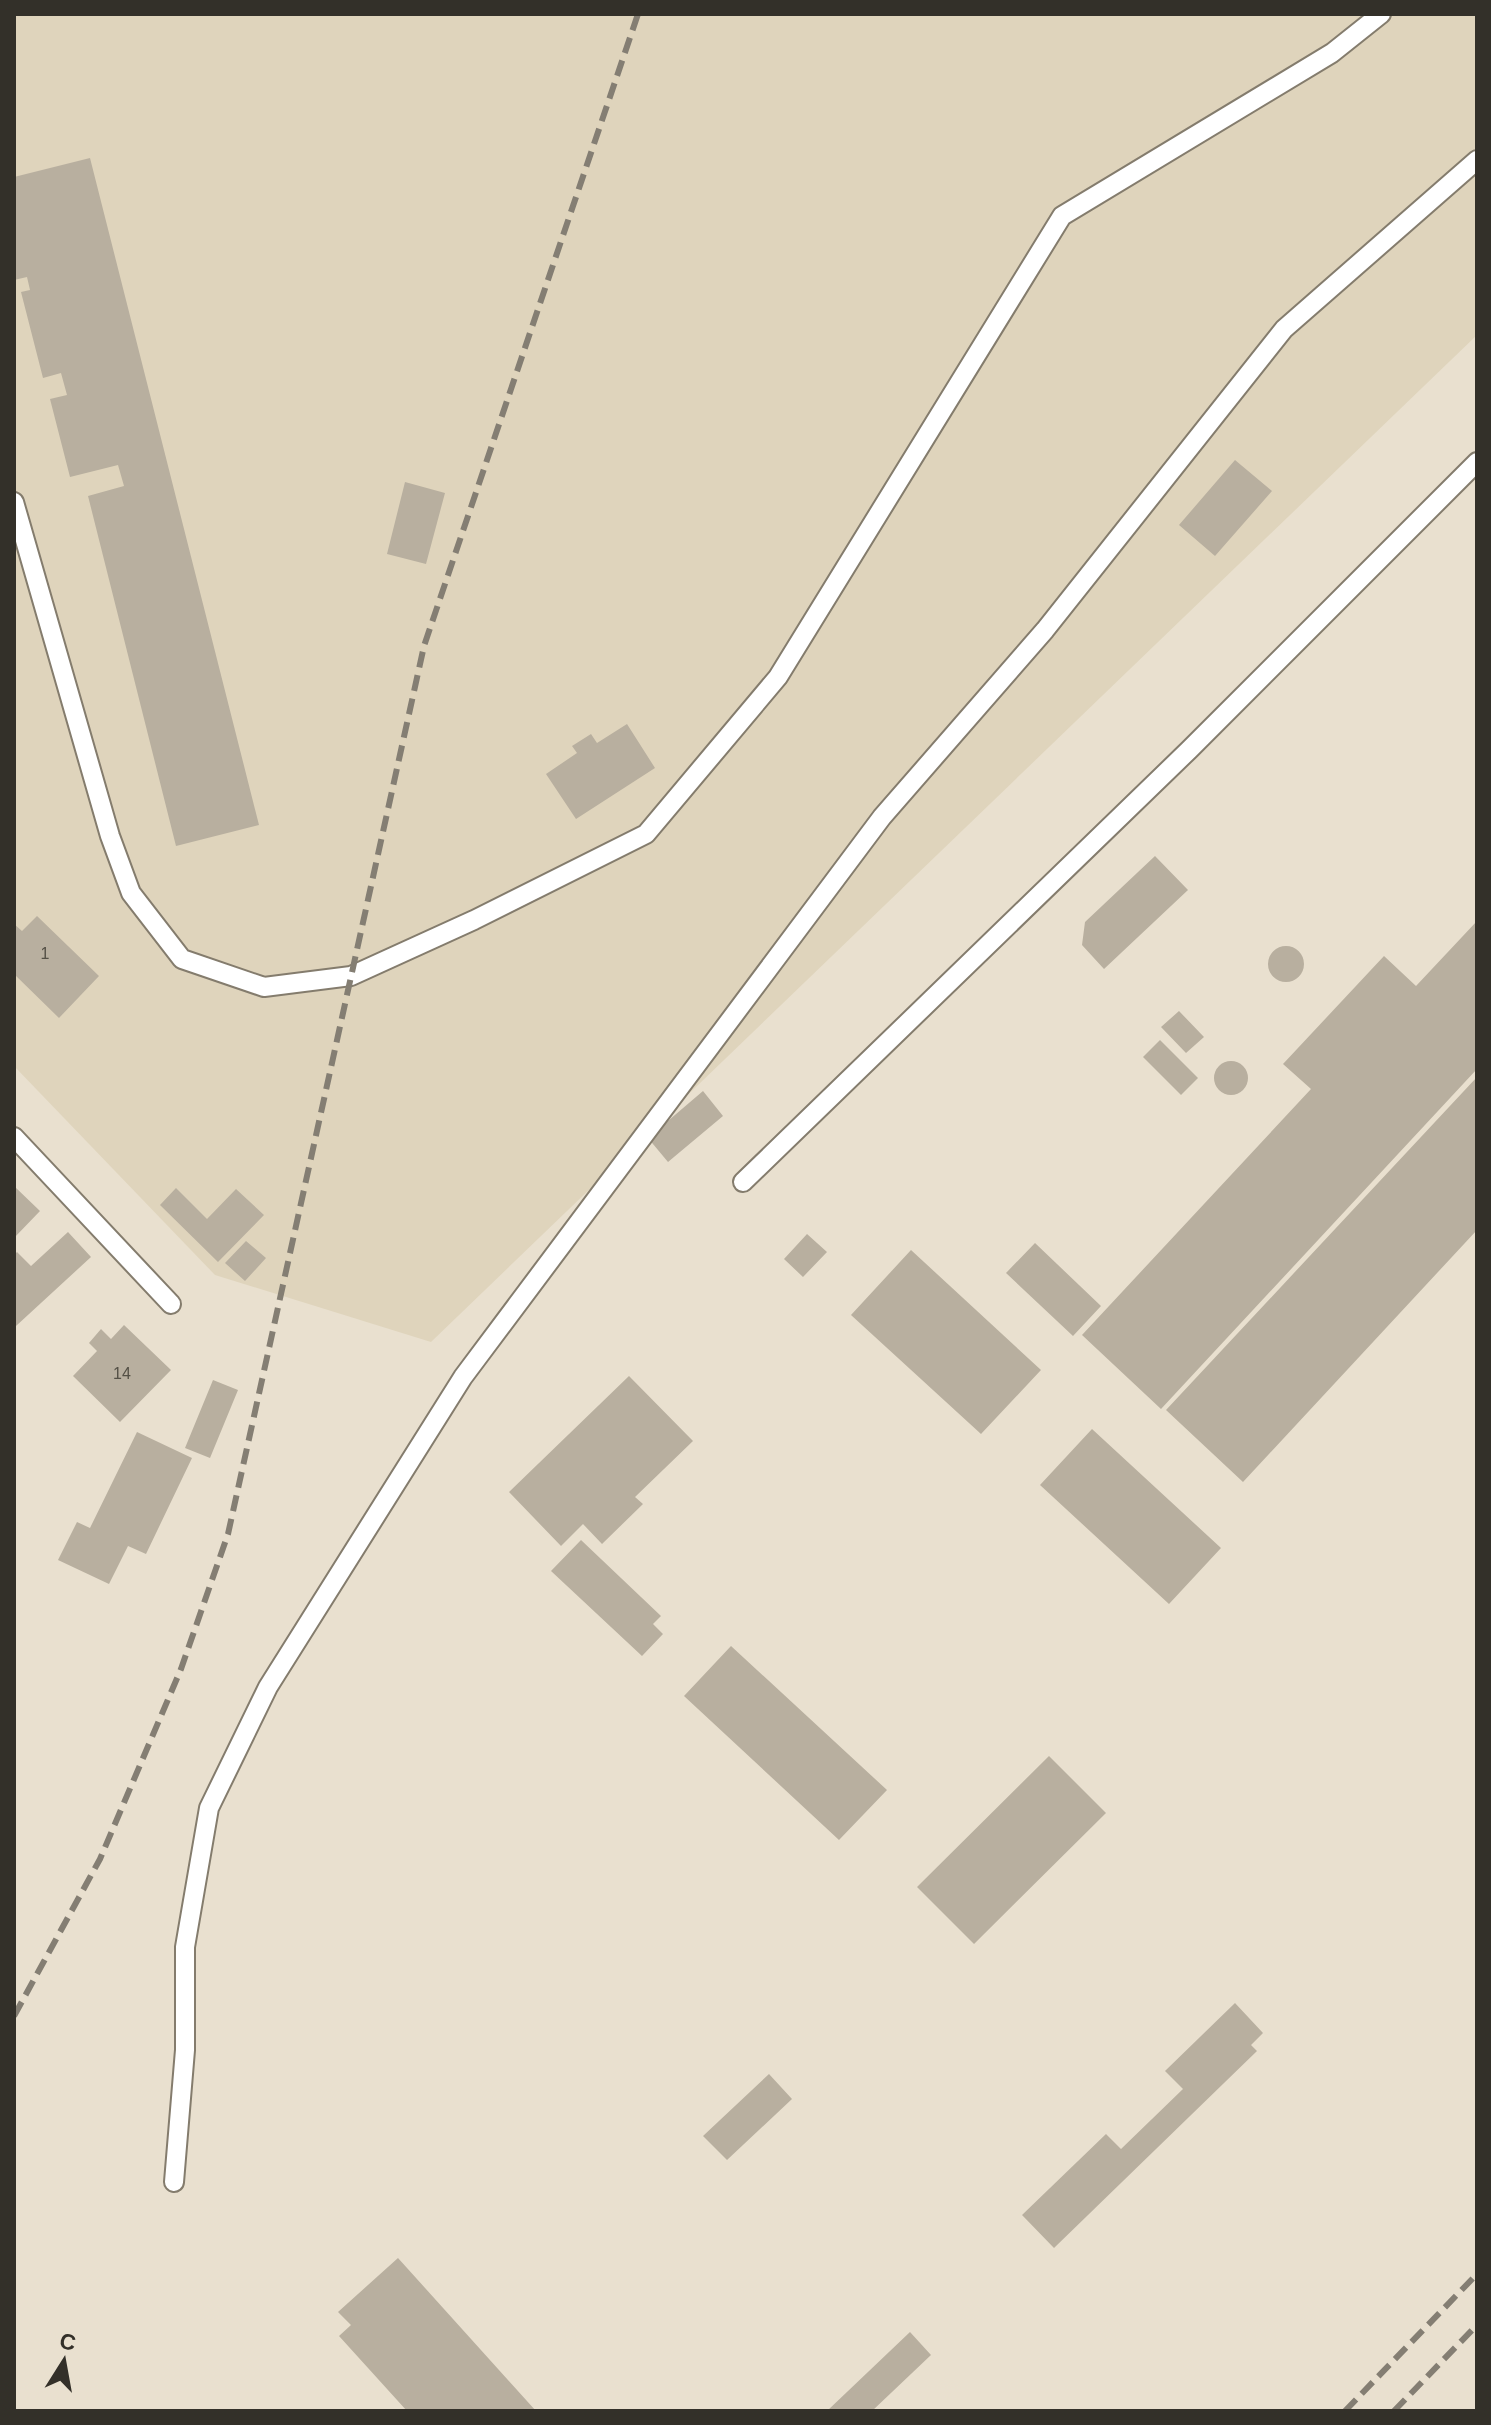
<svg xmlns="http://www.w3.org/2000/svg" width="1491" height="2425" font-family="Arial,sans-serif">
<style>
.built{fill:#dfd4bc}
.building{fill:#b8af9f}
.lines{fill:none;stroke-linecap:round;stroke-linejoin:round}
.service-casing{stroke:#847c6d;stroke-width:22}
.service{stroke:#fff;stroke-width:18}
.rail{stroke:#847e73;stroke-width:6;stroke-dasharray:16 8;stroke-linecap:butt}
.labels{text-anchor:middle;stroke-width:6;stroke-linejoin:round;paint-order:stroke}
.number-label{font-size:16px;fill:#545046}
</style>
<rect width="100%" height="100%" fill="#e9e0cf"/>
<path class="built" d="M14,14H1477V335L431,1342L215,1275L14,1066Z"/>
<path class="building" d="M90,158L259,825L176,846L88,496L124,486L118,465L70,477L50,399L67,395L61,373L43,378L21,292L30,290L27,277L14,280V177Z
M1235,460L1272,491L1215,556L1179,525Z
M405,482L445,493L426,564L387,554Z
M627,724L655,768L576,819L546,774L577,753L572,746L591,734L597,743Z
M1155,856L1188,890L1104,969L1082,945L1085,922Z
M37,916L99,976L59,1018L14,974V924L22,931Z
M1477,921V1069L1161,1409L1082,1335L1311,1089L1283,1064L1384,956L1416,986Z
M1268 964a18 18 0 1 1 36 0a18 18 0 1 1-36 0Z
M1179,1011L1204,1037L1186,1053L1161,1027Z
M1160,1040L1198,1078L1181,1095L1143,1057Z
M1214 1078a17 17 0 1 1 34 0a17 17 0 1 1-34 0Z
M1477,1077V1230L1243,1482L1166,1410Z
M703,1091L723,1116L668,1162L648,1138Z
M14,1186L40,1211L14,1238Z
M176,1188L207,1219L236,1189L264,1215L218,1262L160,1205Z
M68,1232L91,1257L16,1326L14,1255L17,1252L31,1266Z
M807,1234L827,1252L803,1277L784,1259Z
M246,1241L266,1258L245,1281L225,1263Z
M1035,1243L1101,1306L1073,1336L1006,1273Z
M911,1250L1041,1370L981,1434L851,1315Z
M124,1325L171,1370L120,1422L73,1376L97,1351L89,1343L101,1329L111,1339Z
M629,1376L693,1441L635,1497L643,1504L602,1544L583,1524L561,1546L509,1492Z
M213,1380L238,1390L210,1458L185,1448Z
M1092,1429L1221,1548L1169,1604L1040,1485Z
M137,1432L192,1458L146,1554L128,1546L109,1584L58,1560L77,1522L90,1528Z
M581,1540L661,1616L653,1624L663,1634L642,1656L551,1571Z
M731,1646L887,1790L839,1840L684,1696Z
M1049,1756L1106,1813L974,1944L917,1887Z
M1235,2003L1263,2033L1251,2045L1257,2051L1054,2248L1022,2215L1106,2134L1121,2149L1183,2089L1165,2071Z
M769,2074L792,2099L727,2160L703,2136Z
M398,2258L536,2411H407L339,2336L351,2325L338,2312Z
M910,2332L931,2355L872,2411H827Z"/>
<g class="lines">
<defs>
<path id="service" d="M14,502L110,836L131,893L182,959L264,987L351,976L474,920L646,834L778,677L1062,216L1332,53L1381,14
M14,1137L171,1304
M743,1182L1189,750L1477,462
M174,2182L185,2050V1947L209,1808L268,1687L463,1377L882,817L1045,630L1284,329L1477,160"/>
</defs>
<use href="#service" class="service-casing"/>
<use href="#service" class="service"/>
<path class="rail" d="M14,2016L100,1859L181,1669L228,1534L424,646L638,14
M1345,2411L1477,2274
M1394,2411L1477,2325"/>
</g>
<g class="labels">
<g class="number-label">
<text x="45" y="959">1</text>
<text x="122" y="1379">14</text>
</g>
</g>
<rect width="1491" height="2425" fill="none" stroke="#333029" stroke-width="32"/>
<g transform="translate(64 2361) rotate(11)" stroke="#e9e0cf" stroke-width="6" paint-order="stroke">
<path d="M0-6L14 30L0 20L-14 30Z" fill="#333029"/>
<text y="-12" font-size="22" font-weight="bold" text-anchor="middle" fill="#333029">С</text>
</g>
</svg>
